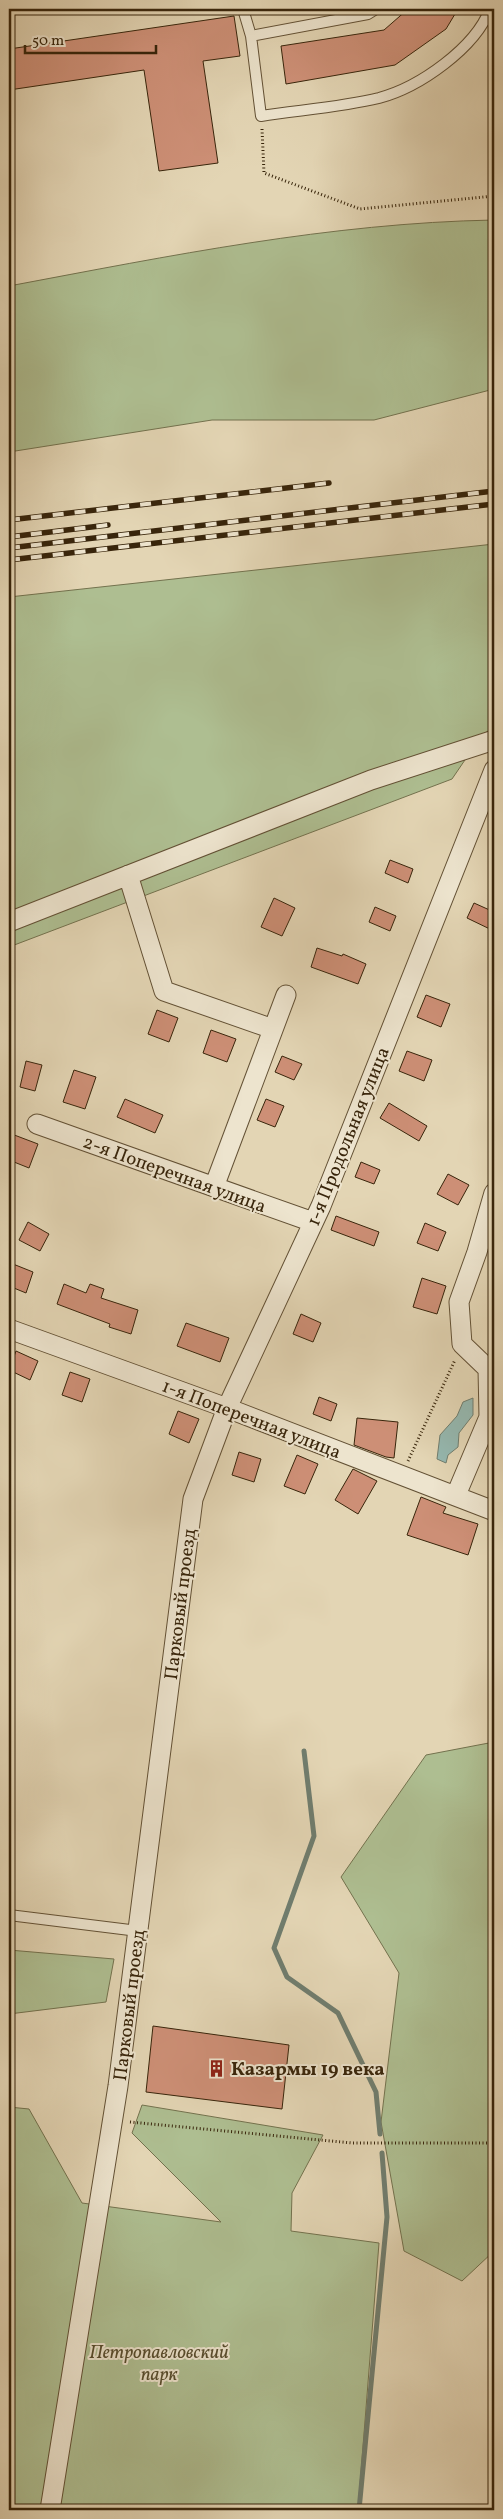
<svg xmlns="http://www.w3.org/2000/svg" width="503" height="2519" font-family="Vollkorn,serif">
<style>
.green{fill:#aebe91;stroke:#73724e}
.water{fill:#95b8b0;stroke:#707d6e}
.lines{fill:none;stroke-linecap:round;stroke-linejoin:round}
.stream{stroke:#707d6e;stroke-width:5}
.building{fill:#cd8f76;stroke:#38250b}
.service-casing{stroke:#635135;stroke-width:12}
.minor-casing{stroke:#635135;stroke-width:21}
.path{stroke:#38250b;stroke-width:3;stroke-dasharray:1 2.5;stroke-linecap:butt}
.service{stroke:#ede4ce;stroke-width:10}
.minor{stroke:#ede4ce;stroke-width:19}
.rail-casing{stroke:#38250b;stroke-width:5.5}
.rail{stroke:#ede4ce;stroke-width:4;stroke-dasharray:11;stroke-linecap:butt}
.labels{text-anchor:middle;stroke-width:4;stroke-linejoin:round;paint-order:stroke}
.street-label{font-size:19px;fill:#38250b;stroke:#ede4ce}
.poi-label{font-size:19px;font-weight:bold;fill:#38250b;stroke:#ede4ce;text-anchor:start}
.park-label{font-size:19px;font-style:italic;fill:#564b2c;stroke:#ede4ce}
</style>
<rect width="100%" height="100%" fill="#e3d5b4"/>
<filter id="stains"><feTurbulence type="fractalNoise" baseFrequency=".004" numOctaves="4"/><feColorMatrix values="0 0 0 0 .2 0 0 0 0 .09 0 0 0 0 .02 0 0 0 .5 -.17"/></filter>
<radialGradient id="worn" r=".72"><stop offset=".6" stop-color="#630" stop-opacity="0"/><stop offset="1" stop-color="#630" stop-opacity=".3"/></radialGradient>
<path class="green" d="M494,220V389L374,420H212L9,452V286C169,256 330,223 494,220Z
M494,544V727L482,735L452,779L9,947V597Z
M494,1742V2251L462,2281L404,2251L381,2122L399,1973L341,1877L426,1755Z
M9,1950L114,1959L106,2002L9,2014Z
M142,2105L323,2135L292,2193L291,2231L379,2243L358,2510H9V2107L29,2109L82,2203L221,2222L132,2133Z"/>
<path class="water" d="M473,1398V1415L459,1433L458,1447L448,1455L446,1463L437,1459L440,1435L457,1416L463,1402Z"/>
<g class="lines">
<path class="stream" d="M304,1751L314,1836L274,1948L287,1977L338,2013L376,2092L380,2134
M359,2510L387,2217L382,2153"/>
</g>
<path class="building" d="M408,9H458L446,29L395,65L286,84L281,46L384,30Z
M234,16L240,56L203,61L218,163L159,171L144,70L9,90V49Z
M390,860L413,869L408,883L385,873Z
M274,898L295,908L282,936L261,927Z
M474,903L494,912V931L467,918Z
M375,907L396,916L390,931L369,922Z
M317,948L342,956L343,954L366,964L358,984L311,967Z
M426,995L450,1004L441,1027L417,1017Z
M157,1010L178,1018L169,1042L148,1034Z
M211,1030L236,1039L227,1062L203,1053Z
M407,1051L432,1060L424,1081L399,1071Z
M282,1056L302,1064L294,1080L275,1072Z
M26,1061L42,1065L35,1091L20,1087Z
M74,1070L96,1077L85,1109L63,1102Z
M125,1099L163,1115L155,1133L117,1117Z
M266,1099L284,1106L275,1127L257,1120Z
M389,1103L427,1126L419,1141L380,1118Z
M9,1133L38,1144L29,1168L9,1160Z
M361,1162L380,1170L374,1184L355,1177Z
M448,1174L469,1185L458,1205L437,1194Z
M336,1216L379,1232L374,1246L331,1230Z
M28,1222L49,1234L40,1251L19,1240Z
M425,1223L446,1232L438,1251L417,1243Z
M13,1264L33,1272L26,1293L9,1286V1275Z
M422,1278L446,1286L437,1314L413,1307Z
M64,1284L86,1293L90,1284L104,1289L101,1298L138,1310L131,1334L109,1327L110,1324L57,1304Z
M301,1314L321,1323L313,1342L293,1334Z
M186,1323L229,1338L220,1362L177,1346Z
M16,1351L38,1361L30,1380L9,1370Z
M70,1372L90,1379L82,1402L62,1395Z
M319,1397L337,1404L331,1421L313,1414Z
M178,1411L199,1419L189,1443L169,1434Z
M357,1418L398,1422L394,1458L386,1457L354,1445Z
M239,1452L261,1459L254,1482L232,1475Z
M297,1455L318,1464L305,1494L284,1486Z
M353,1469L377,1481L358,1514L335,1500Z
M421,1497L446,1507L443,1513L478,1524L468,1555L407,1535Z
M153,2026L289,2045L282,2109L146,2092Z"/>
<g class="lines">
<defs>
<path id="service" d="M243,9L251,36L261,116C300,110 342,107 379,98C420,87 475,48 490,9
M251,36L368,14L376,9
M9,1915L138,1931"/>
<path id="minor" d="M128,875L164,991L273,1029
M9,922L371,780L494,740
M37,1124L313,1222
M214,1187L286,995
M9,1329L227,1408L494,1511
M456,1495L489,1417L488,1369L462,1344L459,1302L477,1252L494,1193
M50,2510L118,2086L193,1499L227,1408L321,1206L494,770"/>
</defs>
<use href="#service" class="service-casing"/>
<use href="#minor" class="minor-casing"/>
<path class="path" d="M262,129L264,173L360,209L494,196
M408,1461L455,1360
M130,2122L352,2143H494"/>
<use href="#service" class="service"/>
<use href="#minor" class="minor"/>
<defs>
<path id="rail" d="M9,520L329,483
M9,537L108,525
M9,548L494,491
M9,560L494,504"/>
</defs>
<use href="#rail" class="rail-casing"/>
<use href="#rail" class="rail"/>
</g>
<defs>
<symbol id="building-bare" viewBox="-9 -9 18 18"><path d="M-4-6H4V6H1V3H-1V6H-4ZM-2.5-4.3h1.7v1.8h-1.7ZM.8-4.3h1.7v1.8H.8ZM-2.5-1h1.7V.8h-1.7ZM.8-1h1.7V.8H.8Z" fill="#8f2418" stroke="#ede4ce" stroke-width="2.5" paint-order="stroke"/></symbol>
</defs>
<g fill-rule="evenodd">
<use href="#building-bare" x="204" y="2056" width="25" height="25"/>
</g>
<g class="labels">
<g class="street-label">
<text transform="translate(347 1136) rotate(-68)" y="7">1-я Продольная улица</text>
<text transform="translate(175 1173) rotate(20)" y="7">2-я Поперечная улица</text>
<text transform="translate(252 1418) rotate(21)" y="7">1-я Поперечная улица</text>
<text transform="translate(179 1604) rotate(-83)" y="7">Парковый проезд</text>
<text transform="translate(128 2005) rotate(-83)" y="7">Парковый проезд</text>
</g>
<g class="poi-label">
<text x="231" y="2075">Казармы 19 века</text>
</g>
<g class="park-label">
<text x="159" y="2358">Петропавловский<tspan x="159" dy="22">парк</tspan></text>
</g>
</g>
<rect width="503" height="2519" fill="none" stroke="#e3d5b4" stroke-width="30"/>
<rect x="10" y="10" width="483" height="2499" fill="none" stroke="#38250b" stroke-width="2.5"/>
<rect x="15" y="15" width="473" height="2489" fill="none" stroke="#38250b"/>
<path d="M25 45v8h131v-8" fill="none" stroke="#38250b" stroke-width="2.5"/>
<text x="32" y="45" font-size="15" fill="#38250b" stroke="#ede4ce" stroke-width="4" paint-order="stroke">50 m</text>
<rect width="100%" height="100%" filter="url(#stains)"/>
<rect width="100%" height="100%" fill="url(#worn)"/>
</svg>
